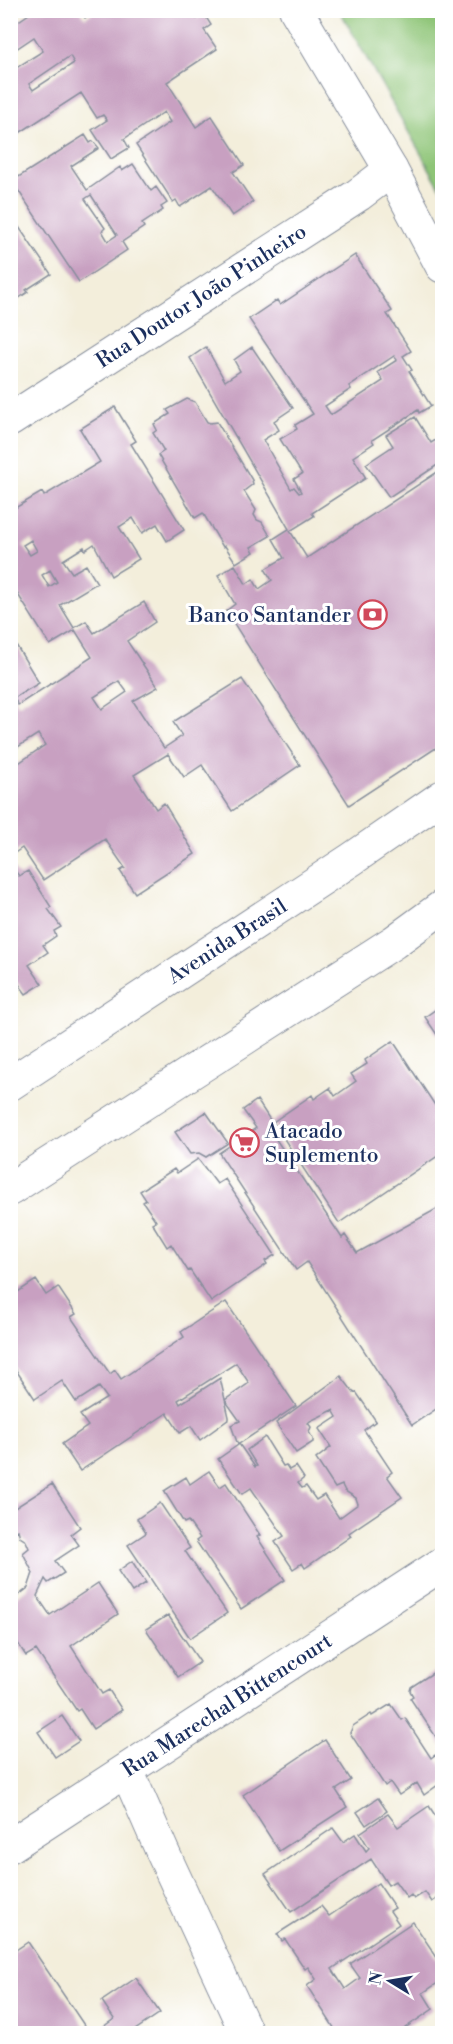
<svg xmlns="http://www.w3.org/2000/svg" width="453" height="2044" font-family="'Libre Bodoni',serif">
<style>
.green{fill:#8ec577;stroke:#547a6a;stroke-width:1.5}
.building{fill:#c8a0c1;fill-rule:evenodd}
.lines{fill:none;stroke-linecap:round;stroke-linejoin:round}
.minor-casing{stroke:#878e9c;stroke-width:35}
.tertiary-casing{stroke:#878e9c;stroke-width:35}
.secondary-casing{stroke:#878e9c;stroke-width:35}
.primary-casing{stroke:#878e9c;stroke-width:35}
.minor{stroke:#fff;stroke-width:33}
.tertiary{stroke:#fff;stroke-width:33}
.secondary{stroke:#fff;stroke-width:33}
.primary{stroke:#fff;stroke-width:33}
.labels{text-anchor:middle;stroke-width:6;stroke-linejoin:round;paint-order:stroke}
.street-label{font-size:21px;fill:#1b2f5e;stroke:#fff}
.poi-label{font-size:21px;fill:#1b2f5e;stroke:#fff;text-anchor:end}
</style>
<rect width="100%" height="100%" fill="#fff"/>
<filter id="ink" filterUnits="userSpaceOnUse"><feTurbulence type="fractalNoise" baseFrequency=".0167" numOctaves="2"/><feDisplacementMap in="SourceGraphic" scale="12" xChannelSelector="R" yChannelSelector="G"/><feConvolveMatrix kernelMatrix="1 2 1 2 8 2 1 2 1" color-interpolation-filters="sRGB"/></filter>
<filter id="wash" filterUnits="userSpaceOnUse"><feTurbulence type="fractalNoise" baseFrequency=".008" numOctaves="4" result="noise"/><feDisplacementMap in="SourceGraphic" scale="24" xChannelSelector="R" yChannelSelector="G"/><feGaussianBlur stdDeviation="1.35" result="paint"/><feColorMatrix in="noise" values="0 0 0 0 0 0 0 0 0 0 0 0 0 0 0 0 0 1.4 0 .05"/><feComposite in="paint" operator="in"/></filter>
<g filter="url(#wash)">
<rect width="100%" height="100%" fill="#f3eedb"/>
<path class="green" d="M340,11H442V191Z"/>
<g id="blocks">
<path class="building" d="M35,10H80L85,18L96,10H192L197,19L204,14L211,25L204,30L217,49L167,82L196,127L212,116L244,165L233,172L253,202L232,216L212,186L180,207L176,200L173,202L136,145L170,122L164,112L124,139L129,148L111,159L92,130L107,120L103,115L97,118L81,93L10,139V60L16,68L43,51L34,37L10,53V27ZM70,56L74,63L33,90L29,84Z
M85,135L90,143L93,141L99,148L71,166L87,190L120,167L122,171L133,164L151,191L156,187L167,203L161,207L163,210L142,224L144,227L122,242L127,250L79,282L12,181ZM91,195L117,235L108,241L102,231L105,228L85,199Z
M10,214L51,274L26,290L28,292L10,304Z
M355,255L392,311L387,314L411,351L403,356L412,370L409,371L431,406L419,413L418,410L372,440L374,443L353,457L366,478L312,513L314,516L290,531L307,558L442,469V744L349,805L226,611L235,604L218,575L235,565L246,584L253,579L259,589L272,580L265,569L284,558L273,539L289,529L190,358L206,347L225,381L240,371L234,360L252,347L293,408L274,421L279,430L263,440L291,489L294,487L299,493L301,492L294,479L302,474L280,439L297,429L295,425L313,414L249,319L277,300L280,305ZM394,356L397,360L378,372L383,381L331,415L325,406L351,389L349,386Z
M187,399L195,402L207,422L210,423L217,422L252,480L253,484L244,491L256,510L254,515L257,520L262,522L270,536L251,547L254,552L236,563L225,546L223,547L203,513L195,518L158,455L164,451L153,433L157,430L154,424L170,414L167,410Z
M115,407L136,441L131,444L184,530L167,541L157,524L142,533L133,518L119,527L139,559L111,576L94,544L85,550L84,547L63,560L72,573L86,565L97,583L60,605L74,628L86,621L94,633L144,602L155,622L127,641L158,687L133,701L164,748L182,736L173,722L242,679L300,765L232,811L202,765L184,777L168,754L134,775L156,809L164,803L195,854L135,893L120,871L125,868L105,839L43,880L22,848L10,856V769L45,745L38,734L10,752V695L12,694L10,692V635L39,683L14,698L18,705L92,657L75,630L50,645L10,582V511L42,492L44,496L100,462L80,429ZM31,540L37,551L30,555L23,545ZM50,570L57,582L49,587L42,575ZM119,681L127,692L102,709L94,697Z
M415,417L431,443L439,438L442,443V462L389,497L366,464L393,446L386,435Z
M10,864L19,876L28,871L51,907L48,909L61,927L54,931L56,936L43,945L48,952L29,965L42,984L26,994L18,983L10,988V979L15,976L10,970Z
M442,1005V1042L425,1017Z
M393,1041L442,1116V1153L339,1223L273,1122L312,1095L314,1099L330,1088L335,1096L356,1081L351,1074L367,1064L365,1060Z
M257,1100L272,1123L267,1126L342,1238L345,1235L357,1253L442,1206V1405L412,1425L307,1262L296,1270L219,1153L256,1128L243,1110Z
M206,1112L228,1143L206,1157L199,1153L190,1154L175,1132Z
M198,1159L217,1184L225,1179L275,1255L265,1261L267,1264L211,1302L190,1270L188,1271L171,1244L167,1247L152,1223L156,1221L143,1202L146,1200L140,1191L174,1169L177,1173Z
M36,1280L46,1295L58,1287L76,1314L71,1317L110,1374L115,1370L121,1379L184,1337L181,1332L226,1302L296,1406L239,1444L255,1467L257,1466L247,1450L265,1437L283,1466L286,1465L289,1470L296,1466L304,1478L298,1483L302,1488L306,1486L316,1500L324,1495L339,1518L358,1504L356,1498L345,1491L342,1485L335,1488L316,1459L331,1447L319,1429L337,1417L333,1410L310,1421L308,1423L311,1427L309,1432L313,1439V1442L296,1453L276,1423L341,1376L354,1393L356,1392L376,1421L364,1430L392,1472L387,1476L402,1497L349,1533L351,1536L305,1568L302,1563L293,1569L275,1542L284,1536L251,1488L242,1494L218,1459L238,1445L231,1425L240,1421L225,1400L249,1383L236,1363L178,1400L180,1404L220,1378L229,1417V1419L200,1440L191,1426L180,1433L167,1413L80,1471L62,1444L88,1426L80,1415L107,1398L99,1387L76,1402L62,1381L35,1399L10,1361V1297Z
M209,1471L220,1487L226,1483L260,1535L257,1537L285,1580L241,1609L196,1541L200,1538L188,1521L184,1523L164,1491L186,1477L190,1484Z
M52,1484L80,1527L71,1534L79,1545L55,1561L64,1573L48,1583L45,1579L37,1596L50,1615L98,1583L118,1614L71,1646L102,1694L109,1690L122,1710L93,1729L80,1709L77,1711L36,1650L26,1656L14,1637L10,1640V1591L15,1598L28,1588L33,1573L23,1553L29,1548L26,1541L20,1537L18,1530L10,1535V1511Z
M160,1503L190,1548L185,1551L227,1613L190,1638L128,1545L146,1533L137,1519Z
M132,1561L146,1583L132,1592L118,1571Z
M168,1615L200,1662L178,1677L146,1629Z
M442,1667V1746L410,1698L413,1696L410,1691L411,1687Z
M391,1704L402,1720L405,1718L431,1758L435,1755L442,1767V1782L424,1795L417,1783L399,1795L390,1782L385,1786L350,1733L353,1726L371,1714L372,1716Z
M62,1716L79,1741L55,1757L38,1732Z
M325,1740L351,1780L336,1790L347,1807L279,1851L243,1795Z
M378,1798L387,1811L366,1825L357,1812Z
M429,1806L442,1826V1895L432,1902L425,1892L414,1899L411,1895L407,1898L395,1881L388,1885L371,1859L291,1912L265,1874L333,1828L343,1842L355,1834L366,1851L369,1848L360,1833L388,1814L398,1827Z
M378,1883L395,1908L390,1911L399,1924L332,1969L345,1989L360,1978L350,1964L413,1922L442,1965V1980L423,1993L433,2009L396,2034H338L307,1986L316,1979L308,1967L305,1969L285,1939L282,1941L277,1934L321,1906L329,1916Z
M28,1942L90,2034H10V1954Z
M136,1978L160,2013L129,2034H93L114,2019L102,2001Z"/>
</g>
</g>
<g filter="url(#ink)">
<use href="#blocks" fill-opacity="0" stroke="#878e9c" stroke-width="1.5"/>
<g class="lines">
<defs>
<path id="minor" d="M10,420L358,195L391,170"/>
<path id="tertiary" d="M127,1771L163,1853L247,2034
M10,1846L442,1564"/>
<path id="secondary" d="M296,10L391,170L442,266"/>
<path id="primary" d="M10,1084L352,859L442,797
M10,1189L394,942L442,907"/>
</defs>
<use href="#minor" class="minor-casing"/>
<use href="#tertiary" class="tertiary-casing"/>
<use href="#secondary" class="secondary-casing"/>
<use href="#primary" class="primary-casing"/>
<use href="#minor" class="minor"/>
<use href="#tertiary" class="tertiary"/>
<use href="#secondary" class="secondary"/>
<use href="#primary" class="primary"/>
</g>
</g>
<defs>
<symbol id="bank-ring" viewBox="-11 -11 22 22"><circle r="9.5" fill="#fff" stroke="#d1495b" stroke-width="1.5"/><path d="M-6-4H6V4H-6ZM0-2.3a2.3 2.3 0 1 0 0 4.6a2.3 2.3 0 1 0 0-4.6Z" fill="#d1495b"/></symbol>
<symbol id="supermarket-ring" viewBox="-11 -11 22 22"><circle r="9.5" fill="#fff" stroke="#d1495b" stroke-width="1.5"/><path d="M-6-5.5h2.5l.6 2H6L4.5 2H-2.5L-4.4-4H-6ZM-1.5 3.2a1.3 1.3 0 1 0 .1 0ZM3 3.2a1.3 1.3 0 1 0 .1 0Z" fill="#d1495b"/></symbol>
</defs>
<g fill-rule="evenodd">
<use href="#bank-ring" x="356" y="598" width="33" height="33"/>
<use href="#supermarket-ring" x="228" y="1126" width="33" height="33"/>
</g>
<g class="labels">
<g class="street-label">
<text transform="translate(201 296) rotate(-33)" y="7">Rua Doutor João Pinheiro</text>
<text transform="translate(227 941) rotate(-33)" y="7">Avenida Brasil</text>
<text transform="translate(227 1705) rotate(-33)" y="7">Rua Marechal Bittencourt</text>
</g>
<g class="poi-label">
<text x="351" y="622">Banco Santander</text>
<text x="265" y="1138" text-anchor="start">Atacado<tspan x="265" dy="24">Suplemento</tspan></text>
</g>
</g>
<rect width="453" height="2044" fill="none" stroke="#fff" stroke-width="36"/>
<g transform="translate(390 1981) rotate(281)" stroke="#ffffff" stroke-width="4.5" paint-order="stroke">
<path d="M0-4.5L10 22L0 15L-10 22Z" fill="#1b2f5e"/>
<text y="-9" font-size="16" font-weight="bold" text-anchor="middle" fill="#1b2f5e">N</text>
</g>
</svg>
